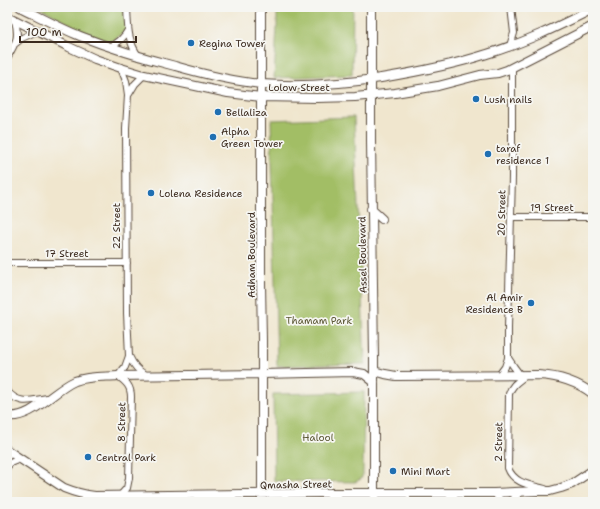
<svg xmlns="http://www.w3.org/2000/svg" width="600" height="509" font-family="'Shantell Sans',sans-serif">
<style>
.green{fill:#a2be65;stroke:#6e7442}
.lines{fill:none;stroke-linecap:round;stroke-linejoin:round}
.minor-casing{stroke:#564638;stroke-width:8}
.tertiary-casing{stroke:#564638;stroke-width:10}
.minor{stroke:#fff;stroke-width:6}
.tertiary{stroke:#fff;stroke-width:8}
.poi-dot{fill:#1f6fb2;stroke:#f6f6f2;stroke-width:1.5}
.labels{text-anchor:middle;stroke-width:3.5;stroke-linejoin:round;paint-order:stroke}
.poi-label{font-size:10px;fill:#3b2a1e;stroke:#f6f6f2;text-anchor:start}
.street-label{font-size:10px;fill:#3b2a1e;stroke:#f6f6f2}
.park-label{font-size:10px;fill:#5a5633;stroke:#f6f6f2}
</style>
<rect width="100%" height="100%" fill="#f6f6f2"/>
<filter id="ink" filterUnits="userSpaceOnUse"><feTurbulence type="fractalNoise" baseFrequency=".025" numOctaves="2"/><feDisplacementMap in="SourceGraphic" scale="8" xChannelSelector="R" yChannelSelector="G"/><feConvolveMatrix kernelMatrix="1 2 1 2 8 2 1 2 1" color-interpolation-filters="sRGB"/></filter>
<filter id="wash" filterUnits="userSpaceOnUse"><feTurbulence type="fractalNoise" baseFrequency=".012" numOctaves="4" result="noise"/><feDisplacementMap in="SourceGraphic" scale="16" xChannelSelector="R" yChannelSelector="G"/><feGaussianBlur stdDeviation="0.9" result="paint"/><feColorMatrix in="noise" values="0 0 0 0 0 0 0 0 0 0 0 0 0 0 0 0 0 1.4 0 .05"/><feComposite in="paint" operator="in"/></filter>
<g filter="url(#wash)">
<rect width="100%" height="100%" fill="#f0e6ce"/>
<path class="green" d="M39,7H127L128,30L112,41L104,43L98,41L79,29Z
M277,7H353L352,75L274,78L277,26Z
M354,117L365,364L277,366L271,120Z
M364,392L363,474L361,479L355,482L274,481L273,394Z"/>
</g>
<g filter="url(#ink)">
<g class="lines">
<defs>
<path id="minor" d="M127,7C128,26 127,41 139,57
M16,43L22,38L37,31
M510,46L514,33L511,7
M110,47C118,43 124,38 128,30
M7,58C15,43 20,39 15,21
M121,68L126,81L128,95L126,128L127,313L129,356L125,367L118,376C126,382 131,386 131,397L129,478L127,488L120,496L125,502
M129,94L135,84L144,75
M511,217H593
M7,263H127
M129,356C133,365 138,371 146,375
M508,358L514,367L520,375
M499,375L505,367L508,358V328L512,177V68
M526,375C519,381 512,384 509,394L508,468C514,484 531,485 545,489
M7,391C20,406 31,400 48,398
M7,467L10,463L20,459
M494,493L502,502
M510,502L521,492"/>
<path id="tertiary" d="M20,7C40,17 60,28 80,36C111,48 143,58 175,66C203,74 232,81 261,84C301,87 341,84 381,78C417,72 453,65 487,54C524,43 559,26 593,9
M261,7V283L262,340V502
M371,7V140L374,358V502
M7,16L69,47L95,59L121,68L144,75L191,85L228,93L261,97L317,98L355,97L395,93L438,86L480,75L498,73L507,70L593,26
M371,209L382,219
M374,371L385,374L396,376L538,375C558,376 576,381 593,394
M7,416C31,420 54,390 75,381C88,376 104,377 118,376L262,374L353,372L364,374L374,382
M7,450L64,488C74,492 84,495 95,496L320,493H494L538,491H550L561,488L572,484L593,470"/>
</defs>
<use href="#minor" class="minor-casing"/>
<use href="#tertiary" class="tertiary-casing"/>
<use href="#minor" class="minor"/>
<use href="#tertiary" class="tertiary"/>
</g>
</g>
<g class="poi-dot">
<circle cx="191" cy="43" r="4"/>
<circle cx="476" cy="99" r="4"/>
<circle cx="218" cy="112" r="4"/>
<circle cx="213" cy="137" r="4"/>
<circle cx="488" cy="154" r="4"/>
<circle cx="151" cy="193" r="4"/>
<circle cx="531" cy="303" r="4"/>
<circle cx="88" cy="457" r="4"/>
<circle cx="393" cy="471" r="4"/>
</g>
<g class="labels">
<g class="poi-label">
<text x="199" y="47">Regina Tower</text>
<text x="484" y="103">Lush nails</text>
<text x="226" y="116">Bellaliza</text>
<text x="221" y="135">Alpha<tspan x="221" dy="12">Green Tower</tspan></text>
<text x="496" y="152">taraf<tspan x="496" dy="12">residence 1</tspan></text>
<text x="159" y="197">Lolena Residence</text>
<text x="523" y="301" text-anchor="end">Al Amir<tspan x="523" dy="12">Residence B</tspan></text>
<text x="96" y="461">Central Park</text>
<text x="401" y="475">Mini Mart</text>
</g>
<g class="street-label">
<text x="299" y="91">Lolow Street</text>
<text x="552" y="211">19 Street</text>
<text transform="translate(501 213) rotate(-89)" y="4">20 Street</text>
<text transform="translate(116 226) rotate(-90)" y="4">22 Street</text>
<text x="67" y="257">17 Street</text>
<text transform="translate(251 255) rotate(-90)" y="4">Adham Boulevard</text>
<text transform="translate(362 255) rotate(-91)" y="4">Assel Boulevard</text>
<text transform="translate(121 422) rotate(-89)" y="4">8 Street</text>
<text transform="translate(498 442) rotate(-89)" y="4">2 Street</text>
<text transform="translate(296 484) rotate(-1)" y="4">Qmasha Street</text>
</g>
<g class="park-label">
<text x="319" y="324">Thamam Park</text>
<text x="318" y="441">Halool</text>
</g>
</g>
<rect width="600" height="509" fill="none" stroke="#f6f6f2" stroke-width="24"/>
<path d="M20 36v6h116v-6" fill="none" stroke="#3b2a1e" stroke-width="2"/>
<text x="26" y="36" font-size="12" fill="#3b2a1e" stroke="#f6f6f2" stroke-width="3" paint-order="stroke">100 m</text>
</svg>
